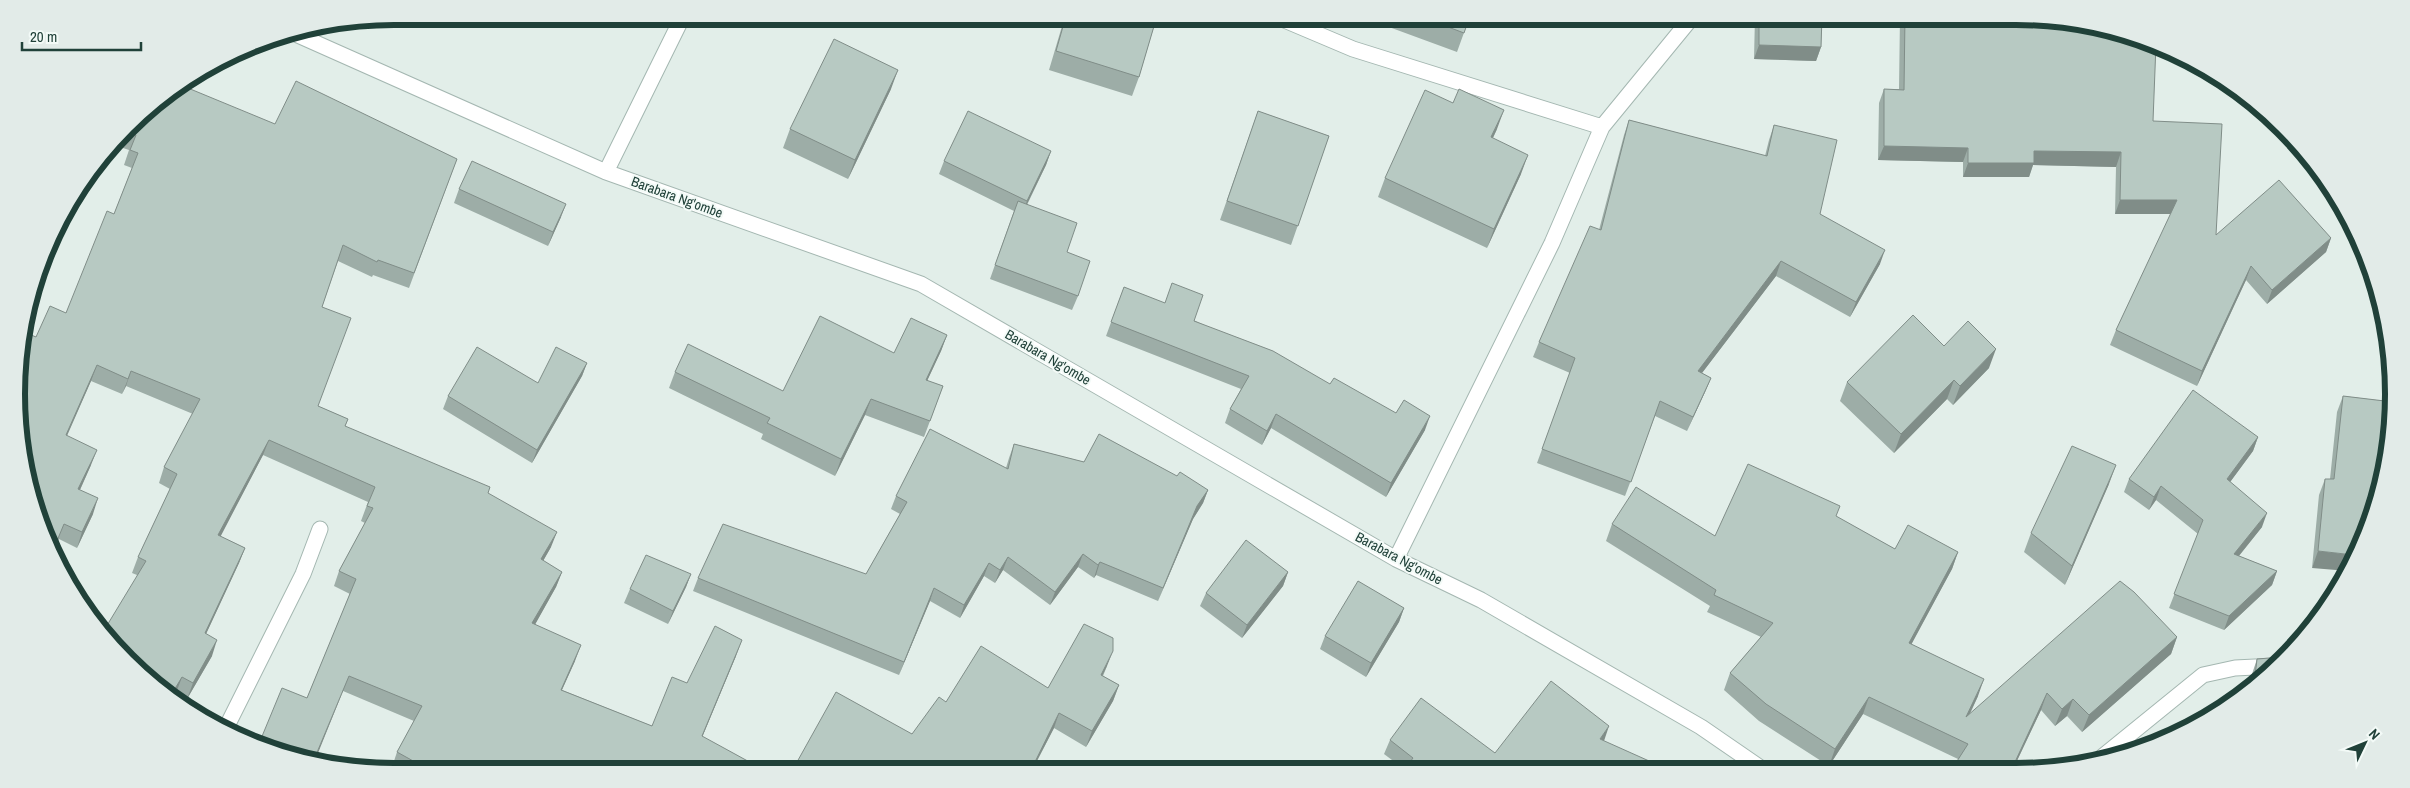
<svg xmlns="http://www.w3.org/2000/svg" width="2410" height="788" font-family="'Archivo Narrow',sans-serif">
<style>
.lines{fill:none;stroke-linecap:round;stroke-linejoin:round}
.minor-casing{stroke:#a4b7b1;stroke-width:17}
.minor{stroke:#fff;stroke-width:15}
.wall{fill:#9dada7}
.shaded-wall{fill:#808d88}
.building{fill:#b7c9c2;stroke:#808d88}
.labels{text-anchor:middle;stroke-width:4;stroke-linejoin:round;paint-order:stroke}
.street-label{font-size:14px;fill:#204139;stroke:#f3faf7}
.rim{fill:none;stroke:#204139;stroke-width:6}
</style>
<rect width="100%" height="100%" fill="#e2eee9"/>
<g class="lines">
<defs>
<path id="minor" d="M1275,16L1353,49L1602,127
M291,32L606,172L921,284L1396,559L1481,600L1701,727L1762,769
M606,172L683,16
M1396,559L1552,243L1602,127L1693,16
M225,730L303,574L320,529
M2102,757L2203,675L2235,668L2275,666"/>
</defs>
<use href="#minor" class="minor-casing"/>
<use href="#minor" class="minor"/>
</g>
<path class="wall" d="M413,16H426L425,20Z
M1065,16H1157L1139,77L1132,96L1049,70Z
M1359,16H1470L1457,52Z
M1755,16H1822L1821,47L1816,61L1754,59Z
M1900,16H2016L2153,121L2216,235L2331,238L2326,252L2267,304L2246,280L2197,386L2110,345L2116,330L2171,214H2115L2116,167L2033,165L2029,177H1963V162L1878,160L1879,103L1884,89H1899Z
M891,89L848,179L783,148L790,129Z
M145,110L275,124L457,159L409,288L373,275L372,277L338,261L322,307L318,406L348,419L345,427L488,493L551,547L543,561L562,572L556,587L535,624L575,661L562,690L652,726L687,683L736,656L702,737L766,771L400,772L392,767L397,752L414,721L343,691L307,698L350,594L334,586L339,571L365,523L361,521L368,502L263,455L220,536L245,548L239,563L206,634L212,656L187,699L176,693L173,699L127,661L137,575L132,573L138,557L170,489L159,483L164,467L193,414L126,386L122,394L91,381L67,436L91,465L80,490L93,514L77,548L59,539L55,549L29,491L19,401L18,400L19,345L36,337L66,313L114,214L132,168L124,165L129,150L120,147L124,135L122,134Z
M1258,111L1329,136L1291,245L1220,220Z
M1629,120L1765,156L1769,140L1774,125L1820,214L1880,264L1850,317L1776,276L1702,373L1711,378L1705,392L1687,431L1655,416L1625,496L1537,463L1570,373L1533,357L1539,342L1599,230L1624,135Z
M1497,129L1493,138L1521,174L1487,248L1378,197L1385,178Z
M1051,151L1046,165L1027,205L1067,252L1078,296L1072,310L990,279L1014,211L939,174L944,161Z
M459,189L561,217L548,246L454,203Z
M1124,287L1425,430L1386,497L1271,428L1262,445L1225,423L1230,409L1241,389L1106,336Z
M947,335L941,351L927,381L943,386L924,437L865,415L835,476L761,439L763,434L669,388L675,372L783,391Z
M587,363L582,376L532,463L443,409L448,396L538,383Z
M1989,368L1953,405L1947,399L1894,453L1840,401L1847,382Z
M2343,396L2393,402L2312,568L2319,495L2325,479H2330L2337,412Z
M2258,437L2253,451L2230,482L2262,527L2239,556L2277,571L2272,585L2224,630L2169,608L2198,534L2156,500L2149,510L2124,492L2129,479Z
M1014,444L1084,462L1177,476L1208,490L1203,503L1193,519L1158,601L1096,575L1094,578L1078,567L1050,605L1003,570L995,583L984,576L960,618L930,601L899,675L693,591L698,578L866,574L900,514L891,509L896,496L1006,468L1009,458Z
M2109,484L2065,585L2024,552L2031,533Z
M1836,517L1895,549L1958,552L1952,569L1911,644L1978,696L1970,714L2177,637L2171,654L2082,732L2067,716L2055,726L2041,710L2016,763L1958,759L1863,714L1829,766L1759,721L1724,690L1730,673L1761,637L1707,612L1710,606L1606,541L1612,524L1715,536Z
M1288,572L1283,586L1242,638L1200,606L1206,593Z
M691,574L686,587L668,624L624,603L630,589Z
M1404,608L1399,622L1366,677L1320,649L1325,636Z
M2257,659L2265,678L2250,688L2251,677Z
M1107,666L1103,676L1119,685L1113,701L1086,747L1054,728L1034,767L912,734L946,702L1048,688Z
M1390,740L1495,753L1604,741L1404,769L1384,754Z"/>
<path class="shaded-wall" d="M1759,45L1821,47L1816,61L1754,59Z
M898,70L891,89L848,179L855,160Z
M1504,110L1497,129L1484,156L1491,137Z
M1884,146L1968,148L1963,162L1878,160Z
M1051,151L1046,165L1022,214L1027,201Z
M2034,151L2121,152L2116,167L2033,165L2029,177H1963L1968,163Z
M1528,155L1521,174L1487,248L1494,229Z
M2120,200H2177L2172,214H2115Z
M566,204L561,217L548,246L553,232Z
M2331,238L2326,252L2267,304L2272,290Z
M1885,250L1880,264L1850,317L1856,302Z
M1781,261L1776,276L1692,386L1698,371Z
M2251,266L2246,280L2197,386L2202,371Z
M947,335L941,351L920,396L926,380Z
M1996,349L1989,368L1953,405L1960,386Z
M587,363L582,376L532,463L537,450Z
M97,365L91,381L60,451L66,435Z
M131,371L126,386L122,394L128,379Z
M1711,378L1705,392L1687,431L1693,417Z
M1954,380L1947,399L1894,453L1901,434Z
M871,399L865,415L835,476L841,459Z
M1276,414L1271,428L1262,445L1267,431Z
M1430,416L1425,430L1386,497L1391,483Z
M2258,437L2253,451L2222,493L2227,479Z
M269,440L263,455L213,551L218,535Z
M97,450L91,465L73,505L78,489Z
M2116,465L2109,484L2065,585L2072,566Z
M2161,486L2156,500L2149,510L2154,497Z
M1208,490L1203,503L1193,519L1158,601L1197,506Z
M98,498L93,514L77,548L82,532Z
M2267,513L2262,527L2229,568L2234,554Z
M557,532L551,547L535,575L541,559Z
M245,548L239,563L199,649L205,633Z
M2318,551L2354,555L2348,571L2312,568Z
M1958,552L1952,569L1903,660L1909,643Z
M1083,554L1078,567L1050,605L1055,592Z
M1008,557L1003,570L995,583L1000,570Z
M1100,562L1096,575L1094,578L1098,565Z
M989,563L984,576L960,618L964,605Z
M2277,571L2272,585L2224,630L2229,616Z
M562,572L556,587L527,639L532,623Z
M1288,572L1283,586L1242,638L1247,625Z
M691,574L686,587L668,624L673,611Z
M934,588L930,601L899,675L904,662Z
M1404,608L1399,622L1366,677L1371,663Z
M2177,637L2171,654L2082,732L2089,715Z
M217,640L212,656L187,699L193,683Z
M742,640L736,656L696,752L702,736Z
M581,645L575,661L555,705L561,690Z
M1113,651L1107,666L1095,690L1101,675Z
M349,676L343,691L314,763L313,762Z
M182,677L176,693L173,699L170,697Z
M1984,679L1978,696L1960,734L1966,717Z
M1119,685L1113,701L1086,747L1092,731Z
M2047,693L2041,710L2013,769L2015,762Z
M1869,697L1863,714L1829,766L1835,749Z
M2073,699L2067,716L2055,726L2062,709Z
M1059,713L1054,728L1032,770L1033,766Z
M1609,726L1604,741L1600,739Z"/>
<path class="building" d="M1066,16H1157L1139,77L1056,51Z
M1419,16H1470L1464,33Z
M1759,16H1822L1821,47L1759,45Z
M1905,16H2016L2090,24L2156,44L2153,121L2222,124L2216,235L2279,180L2331,238L2272,290L2251,266L2202,371L2116,330L2177,200H2120L2121,152L2034,151V163H1968V148L1884,146V89L1904,90Z
M834,39L898,70L855,160L790,129Z
M296,81L457,159L414,273L378,260L377,262L343,245L322,307L351,318L318,406L348,419L345,426L490,487L488,493L557,532L541,559L562,572L532,623L581,645L561,690L652,726L672,677L687,683L715,626L742,640L702,736L766,771L433,772L397,752L422,706L349,676L313,762L258,746L282,688L307,698L356,579L339,571L373,508L367,506L375,487L269,440L218,535L245,548L205,633L217,640L193,683L182,677L170,697L127,661L103,632L146,561L138,557L177,474L164,467L200,399L131,371L128,379L97,365L66,435L97,450L78,489L98,498L82,532L64,524L54,548L29,491L17,419L18,404L26,386L18,382L19,345L24,332L36,337L50,306L66,313L107,211L114,214L138,153L130,150L136,135L126,131L145,110L183,86L275,124Z
M1459,89L1504,110L1491,137L1528,155L1494,229L1385,178L1425,90L1453,103Z
M968,111L1051,151L1027,201L944,161Z
M1258,111L1329,136L1298,226L1227,201Z
M1629,120L1767,156L1774,125L1837,140L1820,214L1885,250L1856,302L1781,261L1698,371L1711,378L1693,417L1660,401L1631,482L1542,449L1575,358L1539,342L1590,226L1601,230Z
M472,161L566,204L553,232L459,189Z
M1018,201L1077,223L1067,252L1090,261L1078,296L995,265Z
M1172,283L1203,295L1194,321L1273,351L1330,384L1334,378L1396,413L1404,400L1430,416L1391,483L1276,414L1267,431L1230,409L1249,376L1111,322L1124,287L1165,303Z
M1913,315L1944,346L1968,321L1996,349L1960,386L1954,380L1901,434L1847,382Z
M820,316L894,353L911,318L947,335L926,380L943,386L930,421L871,399L841,459L767,423L770,418L675,372L688,344L783,391Z
M477,347L538,383L556,347L587,363L537,450L448,396Z
M2193,390L2258,437L2227,479L2267,513L2234,554L2277,571L2229,616L2174,594L2203,520L2161,486L2154,497L2129,479Z
M2343,396L2393,402L2386,468L2354,555L2318,551L2325,479H2334Z
M930,429L1008,469L1014,444L1084,462L1099,434L1177,476L1180,472L1208,490L1197,506L1163,588L1100,562L1098,565L1083,554L1055,592L1008,557L1000,570L989,563L964,605L934,588L904,662L698,578L723,524L866,574L907,502L896,496Z
M2072,446L2116,465L2072,566L2031,533Z
M1748,464L1840,506L1836,516L1895,549L1908,525L1958,552L1909,643L1984,679L1966,717L2120,581L2134,592L2177,637L2089,715L2073,699L2062,709L2047,693L2015,762L2024,769H1952L1968,744L1869,697L1835,749L1766,704L1730,673L1773,623L1714,595L1716,590L1612,524L1636,487L1715,536Z
M1246,540L1288,572L1247,625L1206,593Z
M646,555L691,574L673,611L630,589Z
M1358,581L1404,608L1371,663L1325,636Z
M1084,624L1113,638V651L1101,675L1119,685L1092,731L1059,713L1033,766L1039,770L792,771L836,692L912,734L939,697L946,702L981,646L1048,688Z
M2282,657L2265,678L2254,685L2257,659Z
M1551,681L1609,726L1600,739L1667,769L1404,770L1413,758L1390,740L1421,698L1495,753Z"/>
<g class="labels">
<g class="street-label">
<text transform="translate(677 197) rotate(20)" y="5">Barabara Ng'ombe</text>
<text transform="translate(1048 357) rotate(30)" y="5">Barabara Ng'ombe</text>
<text transform="translate(1399 558) rotate(28)" y="5">Barabara Ng'ombe</text>
</g>
</g>
<path d="M0 0H2410V788H0ZM394 25H2016A369 369 0 0 1 2385 394V394A369 369 0 0 1 2016 763H394A369 369 0 0 1 25 394V394A369 369 0 0 1 394 25Z" fill="#e2ebe8" fill-rule="evenodd"/>
<path class="rim" d="M394 25H2016A369 369 0 0 1 2385 394V394A369 369 0 0 1 2016 763H394A369 369 0 0 1 25 394V394A369 369 0 0 1 394 25Z"/>
<g transform="translate(2365 743) rotate(47)" stroke="#f3faf7" stroke-width="4" paint-order="stroke">
<path d="M0-4L9 19L0 12L-9 19Z" fill="#204139"/>
<text y="-8" font-size="14" font-weight="bold" text-anchor="middle" fill="#204139">N</text>
</g>
<path d="M22 42v8h119v-8" fill="none" stroke="#204139" stroke-width="2.5"/>
<text x="30" y="42" font-size="15" fill="#204139" stroke="#f3faf7" stroke-width="4" paint-order="stroke">20 m</text>
</svg>
